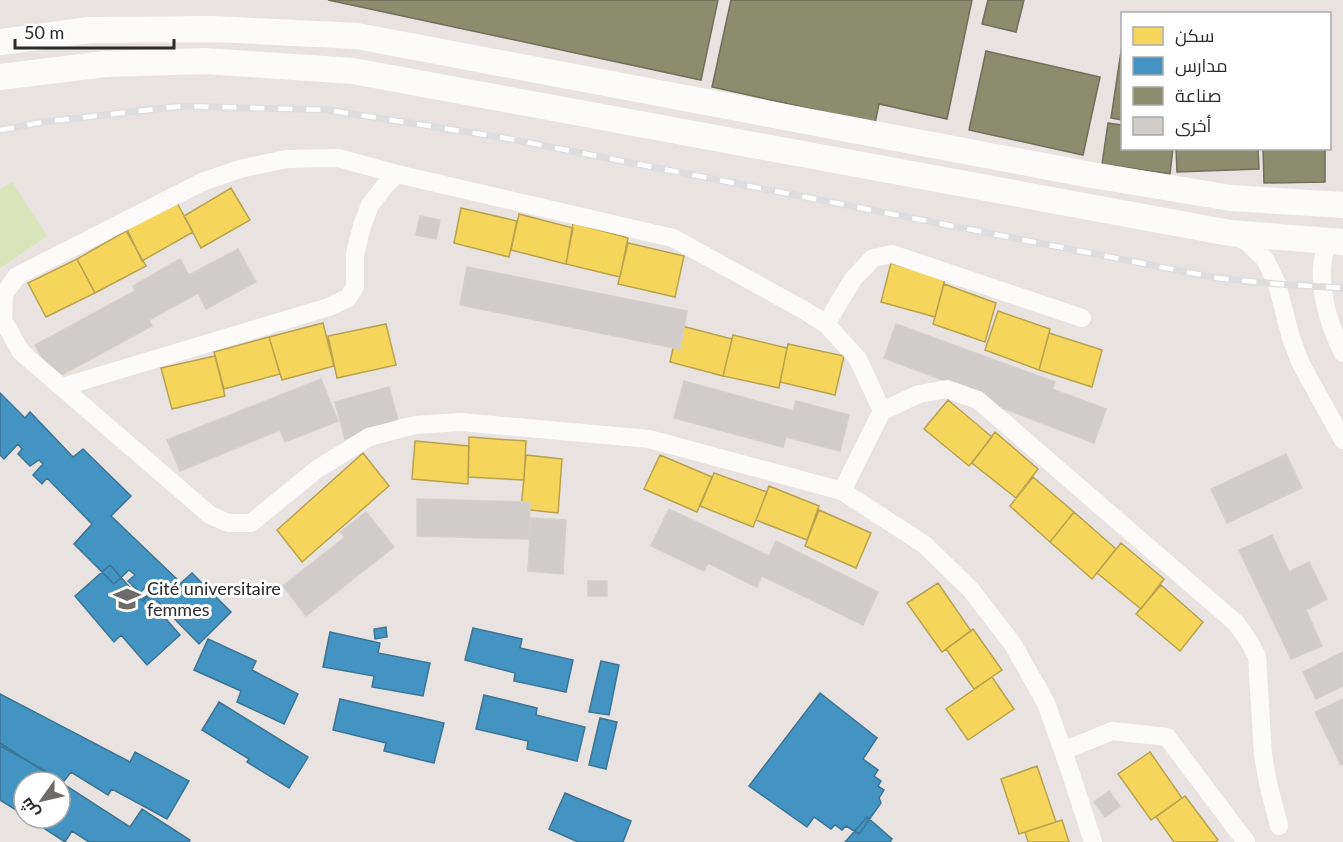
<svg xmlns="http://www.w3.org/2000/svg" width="1343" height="842" font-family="Lato,Cairo,sans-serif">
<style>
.pitch{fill:#dae4b9}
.homes{fill:#f6d55c;stroke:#b9a24d;stroke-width:1.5}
.schools{fill:#4393c3;stroke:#3c7495;stroke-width:1.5}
.industry{fill:#8c8c6e;stroke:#6f6f5a;stroke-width:1.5}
.building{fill:#cfccc9;stroke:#d3cfcc;stroke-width:1.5}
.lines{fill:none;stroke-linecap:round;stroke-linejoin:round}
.minor{stroke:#fcfbfa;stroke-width:18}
.secondary{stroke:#fcfbfa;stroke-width:26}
.rail-casing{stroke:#deddde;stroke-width:7}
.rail{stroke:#fff;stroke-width:4.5;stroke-dasharray:14;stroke-linecap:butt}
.labels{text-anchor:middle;stroke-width:6;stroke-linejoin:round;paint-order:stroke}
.poi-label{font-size:18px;fill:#2a2a2a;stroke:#fff;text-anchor:start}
</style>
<rect width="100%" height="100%" fill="#e8e3e0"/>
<path class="pitch" d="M12,182L47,236L0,268V190Z"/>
<path class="homes" d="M231,188L250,220L201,248L184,216Z
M176,201L193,232L142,261L126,227Z
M461,208L517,221L509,257L454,243Z
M519,214L573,228L566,264L511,250Z
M573,223L628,238L620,277L566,264Z
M126,231L146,266L95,293L77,259Z
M628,243L684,256L675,297L618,284Z
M77,259L95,293L46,317L28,283Z
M891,263L945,279L935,317L881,302Z
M944,284L996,303L985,342L933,324Z
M998,311L1050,329L1039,370L985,350Z
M323,323L334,366L282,380L269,337Z
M386,324L396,365L337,378L328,336Z
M678,325L732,339L723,376L670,362Z
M1049,333L1102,350L1092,387L1039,370Z
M733,335L787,348L779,388L723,376Z
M269,337L280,374L224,389L214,352Z
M788,344L844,356L835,395L780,382Z
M215,356L225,396L172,409L161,368Z
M948,400L992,437L969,466L924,429Z
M995,432L1038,469L1016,498L972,463Z
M469,437L526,441L524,480L468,477Z
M415,441L469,446L468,484L412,479Z
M363,453L389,486L302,562L277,530Z
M526,455L562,459L558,513L521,509Z
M660,455L712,477L697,512L644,489Z
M714,473L767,492L753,527L700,506Z
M1033,477L1074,512L1050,542L1010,506Z
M769,486L819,506L807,540L756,520Z
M819,510L871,533L856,568L805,546Z
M1074,512L1116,549L1092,579L1050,542Z
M1121,543L1164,579L1141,609L1097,573Z
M938,583L971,631L942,652L907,603Z
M1161,585L1203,622L1180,651L1136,614Z
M973,629L1002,670L974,689L946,649Z
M992,677L1014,709L968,740L946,709Z
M1150,752L1182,798L1151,820L1118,774Z
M1037,766L1056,822L1019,834L1001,779Z
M1185,796L1218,840L1216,842H1174L1156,817Z
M1062,820L1069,842H1028L1025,832Z"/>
<path class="schools" d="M0,393L25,418L30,412L73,457L83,449L131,496L111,516L181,583L192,573L231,612L199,644L157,601L150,607L143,601L154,588L148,584L140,593L128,581L135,575L129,570L114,584L74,544L92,524L47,478L42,484L33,475L43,464L39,460L30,466L18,454L22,449L18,444L4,459L0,455Z
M110,565L141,600L146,596L180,635L147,665L121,635L114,642L75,596Z
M386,627L387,637L375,639L374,629Z
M473,628L522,639L520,648L573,660L566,692L514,681L515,673L465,660Z
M330,632L380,643L378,653L430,663L423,696L372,687L374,676L323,667Z
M208,639L256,661L252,670L298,694L284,724L237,702L241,691L194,670Z
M601,661L619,665L609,715L589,712Z
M820,693L877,738L863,759L878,770L874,776L881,781L878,786L884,790L879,798L881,803L859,834L846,826L842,830L835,825L831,829L814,817L807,827L749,786Z
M0,694L130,762L135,752L189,781L167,819L112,789L108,795L71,772L64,781L0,746Z
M484,695L537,708L536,715L585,727L577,761L527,749L528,741L476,729Z
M340,699L444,723L434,763L384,751L386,743L333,730Z
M219,702L308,757L289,788L247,762L249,759L202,730Z
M600,718L617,722L606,769L589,765Z
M0,743L130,827L142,809L190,840L189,842H89L72,831L65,842L28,818H60V782H24V815L0,800Z
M565,793L631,821L623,842H578L549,829Z
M867,817L892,839L890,842H845Z"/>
<path class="industry" d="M328,0H718L701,80Z
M731,0H972L947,119L879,104L875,123L712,87Z
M988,0H1024L1016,32L982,24Z
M1122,45V120L1111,118Z
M986,51L1100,77L1083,155L969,130Z
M1108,123L1122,125V148H1173L1170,174L1102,164Z
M1176,148H1258L1259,169L1177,172Z
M1263,148H1325V182L1264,183Z"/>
<path class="building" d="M420,216L440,220L436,239L416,235Z
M238,249L256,282L206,309L198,293L149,320L152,326L54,379L35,345L135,291L133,286L180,259L189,275Z
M467,267L687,311L680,349L460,305Z
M896,324L1055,382L1052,389L1106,409L1094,443L989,403L991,398L884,358Z
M321,379L338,421L285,442L280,430L180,471L167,440Z
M684,381L793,411L796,401L849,415L840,451L786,437L783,447L674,418Z
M389,387L399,424L345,439L335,402Z
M1286,454L1302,488L1227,523L1211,489Z
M417,499L530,502L529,539L417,536Z
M669,509L769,556L776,541L878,592L863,625L762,576L757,587L708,563L704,571L651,546Z
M366,512L394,547L306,616L283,586L345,537L340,532Z
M531,518L566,520L563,574L528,571Z
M1272,535L1289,572L1309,562L1327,599L1306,610L1322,646L1291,659L1239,550Z
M588,581H607V596H588Z
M1343,652V686L1316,699L1303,672Z
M1343,699V764L1341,765L1315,712Z
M1109,791L1120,806L1105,817L1094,802Z"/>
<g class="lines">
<path class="minor" d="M1234,235L1248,243L1265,259L1277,284L1291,338L1301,364L1343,440
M1327,241C1325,250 1322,260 1322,269C1320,296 1331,330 1343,353
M826,324L853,279L873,258L892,254L1082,318
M62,387L329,307L348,298L355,287V254L362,226L370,205L384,187L397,174
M882,411L858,359L826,324L802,309L673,238L397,174L338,158L286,159L240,169L202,182L17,276L4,294L3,320L21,352L210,515L228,523H251L316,470L369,437L415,425L461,422L649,439L842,491L925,545L971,590L1012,643L1046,703L1070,771L1093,842
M842,491L882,411L919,394L947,389L978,400L1236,623L1248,640L1257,656L1263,755L1268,783L1279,826
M1063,751L1112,731L1167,737L1246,842"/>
<path class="secondary" d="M0,42L90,30L214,29L357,36L1086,174L1231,198L1343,205
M0,77L105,64L205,61L353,71L1230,233L1343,242"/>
<defs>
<path id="rail" d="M0,130L43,122L182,106L328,110L505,138L1217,278L1277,284L1343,288"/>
</defs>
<use href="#rail" class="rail-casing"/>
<use href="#rail" class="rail"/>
</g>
<defs>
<symbol id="university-bare" viewBox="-9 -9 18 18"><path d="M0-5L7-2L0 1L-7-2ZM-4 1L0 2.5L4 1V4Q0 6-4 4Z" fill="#6c6b6a" stroke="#fff" stroke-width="2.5" paint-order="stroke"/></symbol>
</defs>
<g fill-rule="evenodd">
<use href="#university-bare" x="108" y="580" width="38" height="38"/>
</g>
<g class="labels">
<g class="poi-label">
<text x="147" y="595">Cité universitaire<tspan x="147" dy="21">femmes</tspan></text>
</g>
</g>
<rect x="1121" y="12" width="210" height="138" fill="#ffffff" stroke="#aaaaaa" stroke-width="1.5"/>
<rect x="1133" y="27" width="30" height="18" fill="#f6d55c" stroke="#aaaaaa" stroke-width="1.5"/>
<text x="1175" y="42" font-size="18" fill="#2a2a2a">سكن</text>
<rect x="1133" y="57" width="30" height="18" fill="#4393c3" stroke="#aaaaaa" stroke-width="1.5"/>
<text x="1175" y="72" font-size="18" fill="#2a2a2a">مدارس</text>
<rect x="1133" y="87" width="30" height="18" fill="#8c8c6e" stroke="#aaaaaa" stroke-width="1.5"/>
<text x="1175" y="102" font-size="18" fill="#2a2a2a">صناعة</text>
<rect x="1133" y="117" width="30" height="18" fill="#cfccc9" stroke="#aaaaaa" stroke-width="1.5"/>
<text x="1175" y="132" font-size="18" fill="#2a2a2a">أخرى</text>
<g transform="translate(42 800) rotate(236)"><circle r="28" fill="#ffffff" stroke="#aaaaaa" stroke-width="1.5"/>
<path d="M0-4.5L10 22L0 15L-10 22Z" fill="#6c6b6a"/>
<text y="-9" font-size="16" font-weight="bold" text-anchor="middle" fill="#2a2a2a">ش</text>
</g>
<path d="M15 39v9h159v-9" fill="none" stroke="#2a2a2a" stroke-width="3"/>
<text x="24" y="39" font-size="18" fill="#2a2a2a" stroke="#ffffff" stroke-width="4.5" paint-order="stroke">50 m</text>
</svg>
